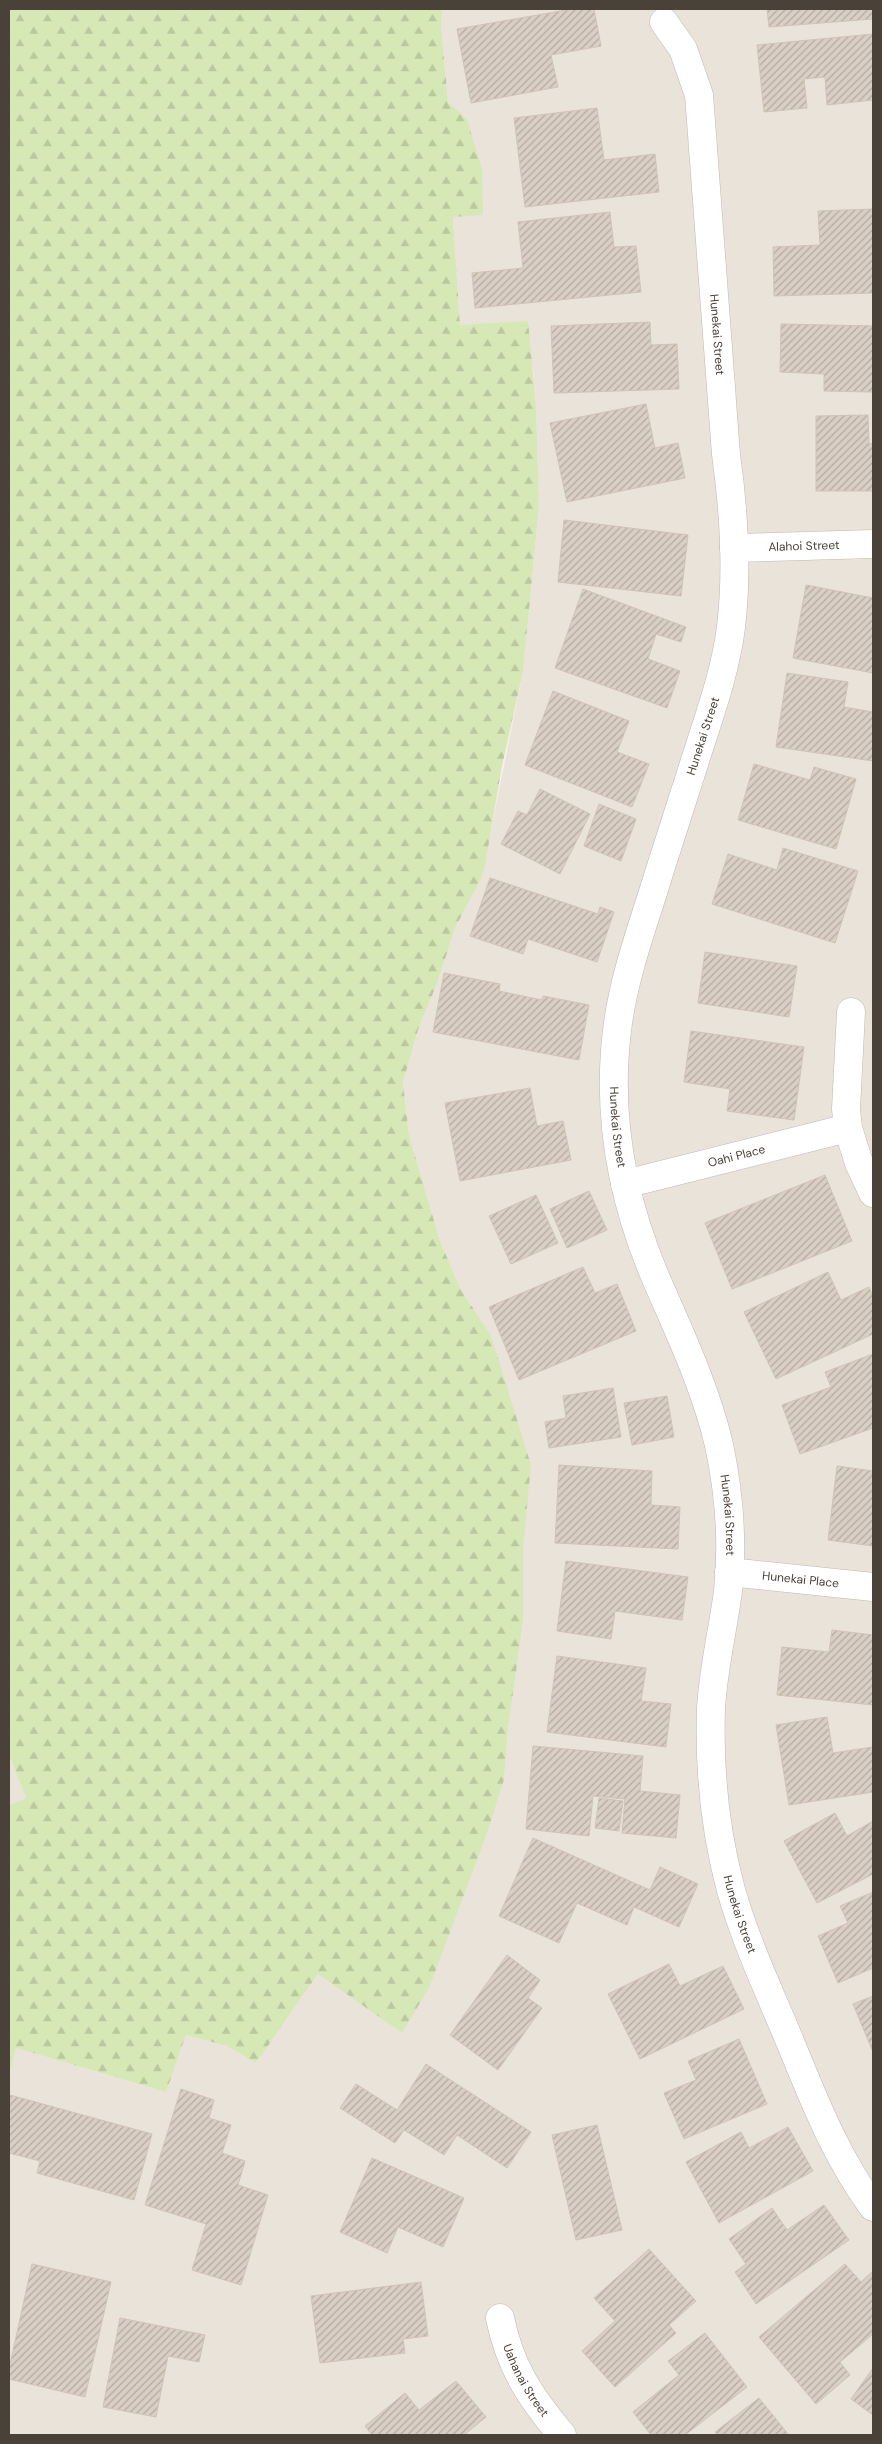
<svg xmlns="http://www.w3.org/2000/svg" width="882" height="2444" font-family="'DM Sans',sans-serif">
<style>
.residential{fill:#e9e3da}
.forest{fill:url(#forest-firs)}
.building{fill:url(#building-hatch);stroke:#d1c3b5}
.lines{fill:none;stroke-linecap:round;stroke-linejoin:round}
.minor-casing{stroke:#c1b8af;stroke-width:29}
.minor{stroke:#fff;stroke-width:28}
.labels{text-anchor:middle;stroke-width:4.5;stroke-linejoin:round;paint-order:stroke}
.street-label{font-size:12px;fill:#4a4239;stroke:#fff}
</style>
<defs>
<pattern id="forest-firs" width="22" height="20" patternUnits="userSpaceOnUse" patternTransform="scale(1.25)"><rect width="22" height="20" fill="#d7e8b7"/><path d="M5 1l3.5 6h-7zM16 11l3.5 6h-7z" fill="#bac89e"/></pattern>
<pattern id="building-hatch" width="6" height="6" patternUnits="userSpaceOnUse" patternTransform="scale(1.25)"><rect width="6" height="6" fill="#dacfc5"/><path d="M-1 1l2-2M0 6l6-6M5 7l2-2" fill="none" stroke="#b3aaa1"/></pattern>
</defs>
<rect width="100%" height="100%" fill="#f5f1ec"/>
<path class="residential" d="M442,9H873V2435H9V2077L16,2048L166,2092L186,2035L227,2046L256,2063L318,1974L430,1986L487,1834L504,1780L508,1730L523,1622V1548L509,1396L491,1335L461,1290L440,1241L409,1135L403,1081L418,1030L438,981L455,928L481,879L523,672L539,507L536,405L533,367L460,325L453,217L467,119L448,102L441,25Z
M9,1755L26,1798L9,1805Z"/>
<path class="forest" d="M9,9H442L441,25L448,102L467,119L482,169L483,215L453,217L460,325L528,321L536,405L539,507L523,672L502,766L485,865L481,879L455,928L438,981L418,1030L403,1082L409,1135L440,1241L461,1290L491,1335L531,1465L523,1548V1622L508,1730L504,1780L487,1834L430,1986L402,2033L318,1974L256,2063L227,2046L186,2035L166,2092L16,2048L9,2077V1805L26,1798L9,1755Z"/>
<path class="building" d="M572,9H594L601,46L551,55L558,87L471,103L457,29Z
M767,9H873V19L769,27Z
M873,34V100L827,105L825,77L804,79L807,108L764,112L757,45Z
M597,108L604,160L655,154L659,192L525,207L514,118Z
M873,209V293L774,296L773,247L820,245L818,211Z
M610,212L614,247L636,246L641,292L475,308L472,273L523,268L518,222Z
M650,322L651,345L677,344L679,389L554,393L551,326Z
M781,324L873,326V392L824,391V374L780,372Z
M646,404L655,448L678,443L685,478L567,502L550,423Z
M868,415L869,444L873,443V491H816V416Z
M564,520L688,535L681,596L558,582Z
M806,585L873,598V673L793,658Z
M583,589L686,627L681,642L656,634L648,659L680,671L667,708L555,668Z
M787,673L848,682L844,707L873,712V761L776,747Z
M553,691L629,721L617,752L649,764L632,807L525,765Z
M754,764L810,780L814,767L856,779L836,849L738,820Z
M540,789L590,814L560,874L501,844L518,811L527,815Z
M599,804L636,819L621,861L584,846Z
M783,848L858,871L835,943L712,904L728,854L777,870Z
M490,878L598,914L600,907L614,912L597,962L528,939L523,954L470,936Z
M705,952L797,966L789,1017L698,1003Z
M444,973L500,984L499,991L542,1000L543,996L589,1005L579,1060L433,1032Z
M691,1031L804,1047L794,1120L727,1111L730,1089L684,1082Z
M530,1088L537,1126L563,1121L571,1160L460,1181L445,1103Z
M825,1175L852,1241L732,1289L705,1223Z
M589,1191L607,1230L567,1248L550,1209Z
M536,1195L558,1243L511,1264L489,1216Z
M583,1267L595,1293L617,1284L636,1331L519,1380L489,1307Z
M828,1272L841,1300L869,1287L873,1297V1334L776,1379L744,1312Z
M873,1354V1428L800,1454L782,1405L831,1387L825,1372Z
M613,1388L621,1437L549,1448L545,1422L566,1418L563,1396Z
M667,1396L674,1437L632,1445L624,1403Z
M559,1465L652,1471L651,1505L680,1507L678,1549L555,1543Z
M837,1466L873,1471V1546L828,1540Z
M566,1561L688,1577L682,1620L615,1611L611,1639L557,1631Z
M832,1630L873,1635V1705L777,1695L782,1647L829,1652Z
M557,1656L646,1668L641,1701L671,1704L666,1747L547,1732Z
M827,1717L833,1753L873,1747V1792L789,1805L776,1725Z
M533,1746L643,1756L640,1791L680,1795L676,1838L622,1833L625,1799L593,1796L589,1836L526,1829Z
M599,1798L623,1801L619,1831L595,1828Z
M835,1813L847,1836L873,1821V1874L817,1903L784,1841Z
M533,1838L650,1890L660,1867L698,1884L679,1927L634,1907L627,1925L577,1903L559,1943L499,1916Z
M873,1892V1968L838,1983L818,1936L848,1923L840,1906Z
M507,1955L540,1980L528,1998L542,2008L498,2070L450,2035Z
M669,1964L680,1986L723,1966L744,2009L640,2059L608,1994Z
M873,1996V2052L853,2004Z
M739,2039L767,2104L684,2139L664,2093L696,2080L688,2061Z
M426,2064L531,2132L507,2168L457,2135L444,2155L404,2130L395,2143L340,2108L356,2084L397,2110Z
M181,2089L214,2100L209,2118L231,2125L222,2153L245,2161L238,2185L268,2195L241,2285L192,2270L206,2224L145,2205Z
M10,2095L152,2134L134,2200L37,2173L40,2161L9,2153Z
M597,2125L622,2230L576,2240L552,2135Z
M788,2127L813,2171L719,2223L686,2162L741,2132L749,2148Z
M372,2158L464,2198L443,2247L398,2227L387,2253L340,2232Z
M824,2205L849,2240L756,2304L735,2272L746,2264L729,2239L772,2208L787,2230Z
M649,2249L696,2301L669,2325L676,2333L615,2387L582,2351L615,2321L594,2298Z
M32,2264L111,2282L85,2397L9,2379V2369Z
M845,2264L861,2282L873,2271V2334L840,2362L850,2375L816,2404L759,2337Z
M421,2282L428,2336L403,2339L405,2353L320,2363L311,2296Z
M120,2318L205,2335L199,2362L168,2356L156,2417L103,2407Z
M705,2333L747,2387L685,2435H651L633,2412L679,2375L668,2361Z
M873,2368V2415L851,2399Z
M456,2381L486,2417L464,2435H372L365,2426L405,2393L419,2410Z
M759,2398L789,2435H718L715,2432Z"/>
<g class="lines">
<defs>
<g id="minor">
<path id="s1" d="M664,22L683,49L699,95L726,454C734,512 738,569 731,627C726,667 713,705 701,742C687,786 673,830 659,873C644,923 625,972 618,1023C606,1109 621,1195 654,1274C678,1330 705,1385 719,1445C729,1492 733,1543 728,1591C723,1630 713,1669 711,1709C709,1770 715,1831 731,1890C746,1943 770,1993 791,2044C814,2100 836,2157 873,2207"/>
<path id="s2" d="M734,548L873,544"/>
<path d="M851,1012L846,1109L848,1128L859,1163L873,1193"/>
<path id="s3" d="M625,1184L848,1128"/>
<path id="s4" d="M729,1572L873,1587"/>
<path id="s5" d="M500,2318C510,2367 530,2397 562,2435"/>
</g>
</defs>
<use href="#minor" class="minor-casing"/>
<use href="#minor" class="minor"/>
</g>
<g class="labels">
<g class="street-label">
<text dy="4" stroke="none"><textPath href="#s1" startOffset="322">Hunekai Street</textPath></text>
<text dy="4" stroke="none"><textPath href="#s2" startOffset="70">Alahoi Street</textPath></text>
<text transform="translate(703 736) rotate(-72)" y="4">Hunekai Street</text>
<text dy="4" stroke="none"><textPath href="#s1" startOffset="1132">Hunekai Street</textPath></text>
<text dy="4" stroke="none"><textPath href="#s3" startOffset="115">Oahi Place</textPath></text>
<text dy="4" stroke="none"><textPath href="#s1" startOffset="1538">Hunekai Street</textPath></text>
<text dy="4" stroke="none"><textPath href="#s4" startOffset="72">Hunekai Place</textPath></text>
<text dy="4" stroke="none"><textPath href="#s1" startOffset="1942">Hunekai Street</textPath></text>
<text dy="4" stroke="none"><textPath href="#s5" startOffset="68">Uahanai Street</textPath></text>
</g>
</g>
<rect width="882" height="2444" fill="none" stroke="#4a4239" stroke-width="20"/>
</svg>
